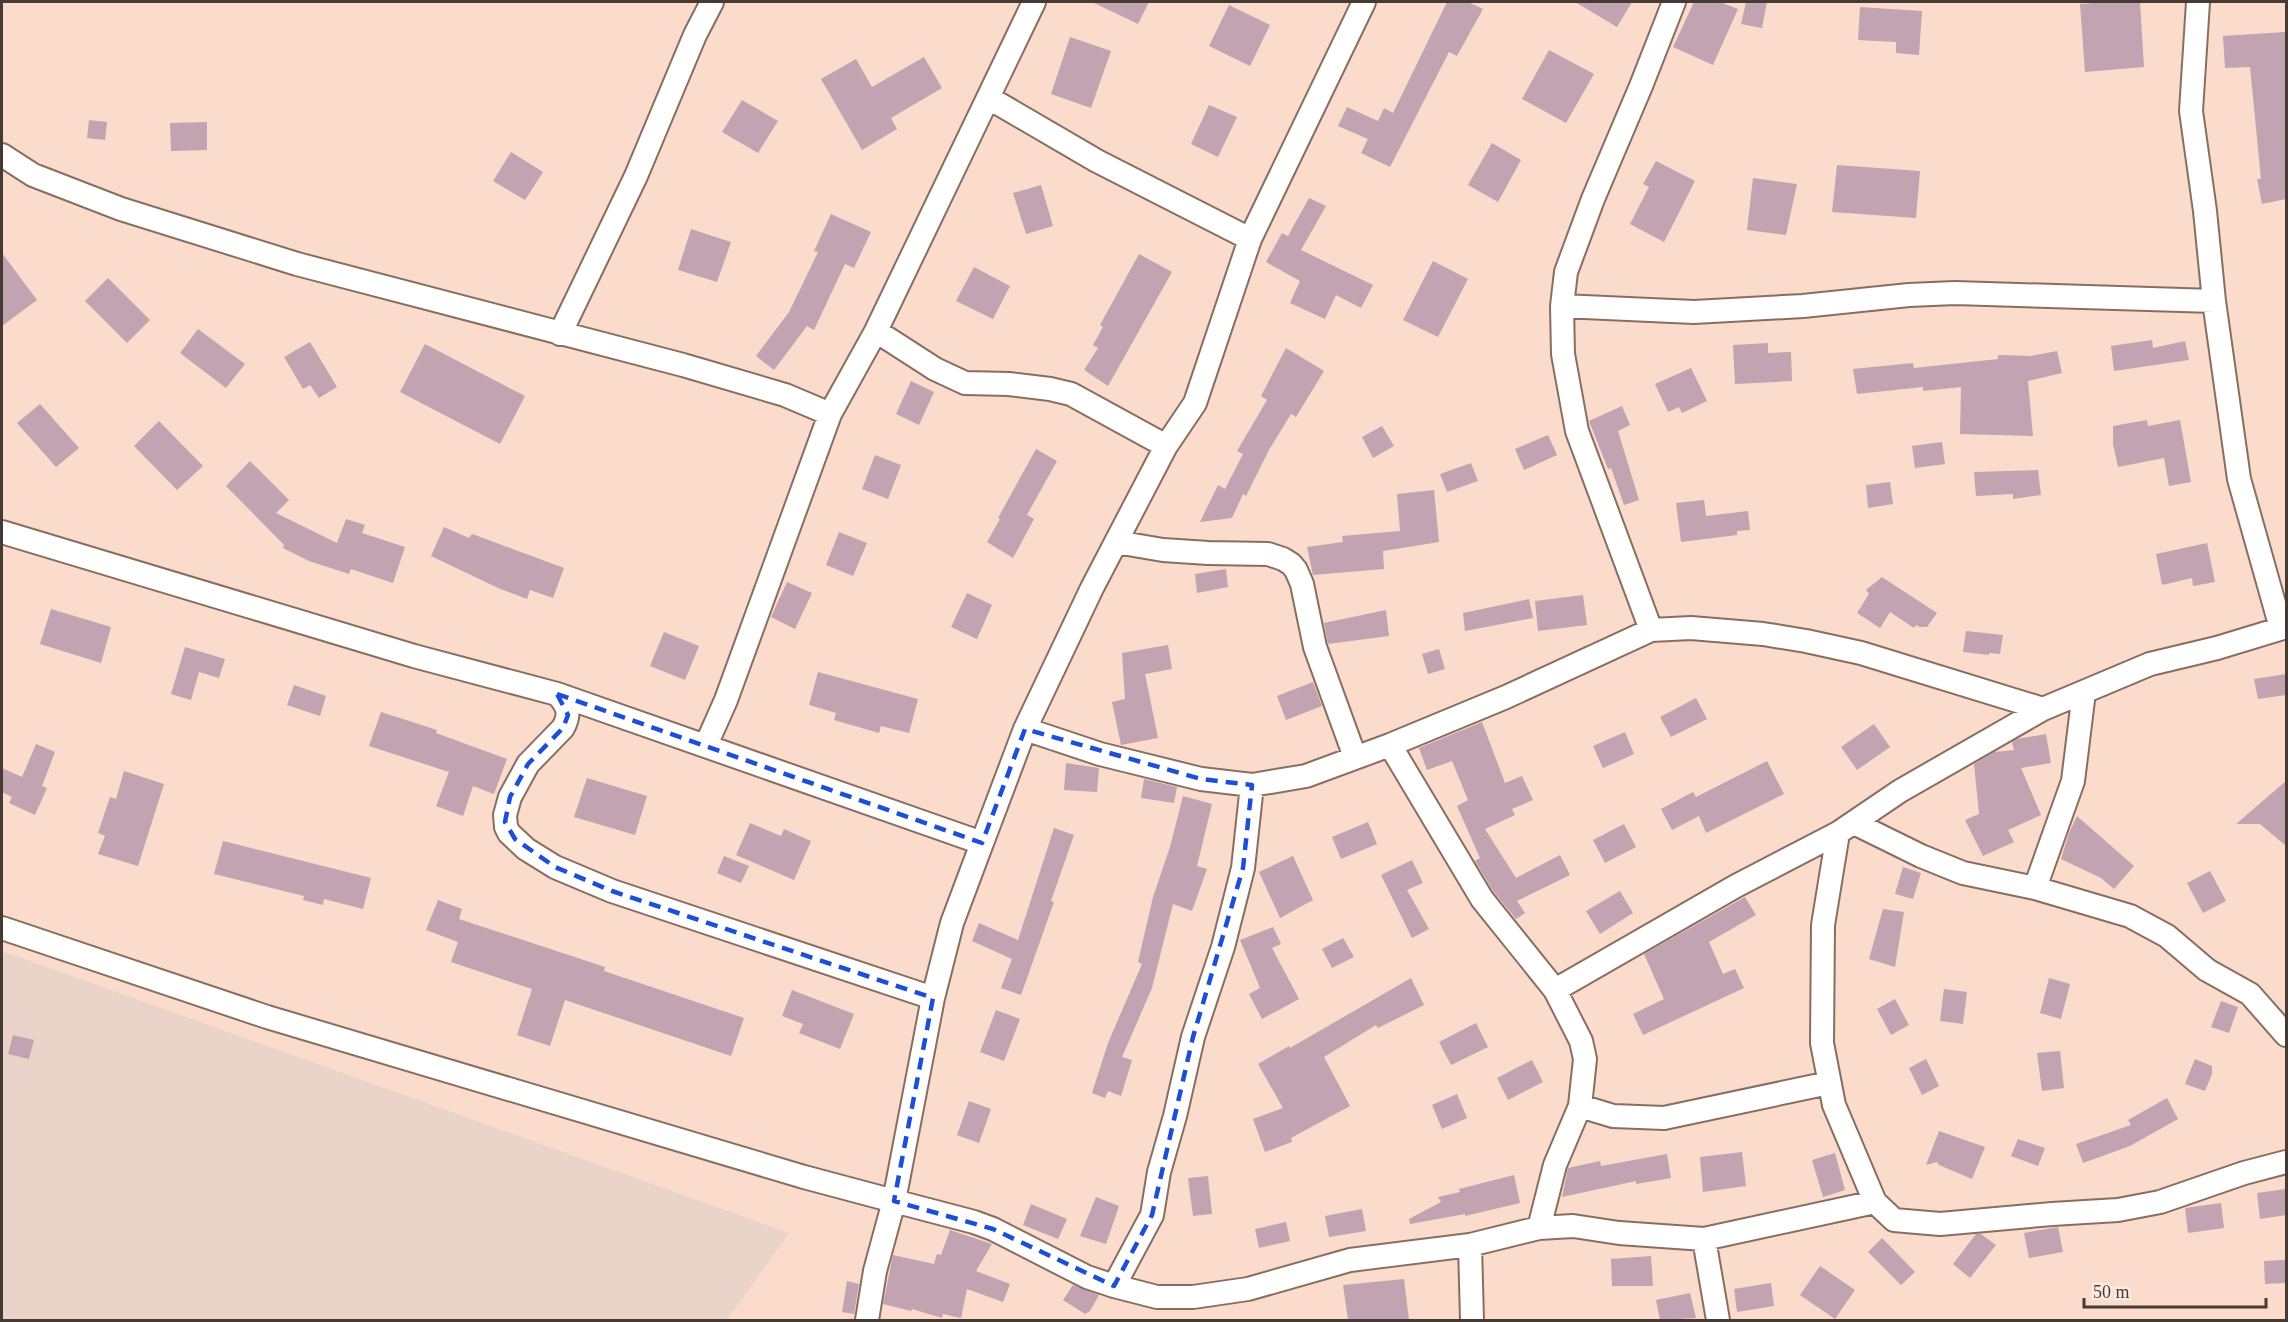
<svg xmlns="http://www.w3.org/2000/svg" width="2288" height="1322" font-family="Georgia,serif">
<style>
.industrial{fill:#ead3c8}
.building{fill:#c1a3b2}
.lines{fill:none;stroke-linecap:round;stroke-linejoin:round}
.street-casing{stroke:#896e60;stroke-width:26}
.street{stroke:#fff;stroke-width:22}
.marked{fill:none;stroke:#1d4ed8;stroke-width:4.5;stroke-dasharray:12 8;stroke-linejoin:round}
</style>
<rect width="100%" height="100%" fill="#fbdbcc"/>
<path class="industrial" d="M2,951L789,1233L727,1320H2Z"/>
<path class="building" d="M1092,2H1149L1138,24Z
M1447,2H1468L1483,9L1457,56L1449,52L1390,167L1361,153L1368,139L1338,126L1347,107L1378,121L1384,108L1393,113Z
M1575,2H1632L1617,27Z
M1694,2H1720L1738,9L1713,65L1673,47Z
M1746,2H1767L1762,28L1741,24Z
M2108,2H2140L2144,67L2085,72L2080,4Z
M1229,5L1270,25L1250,66L1209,46Z
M1860,7L1922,11L1919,55L1896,53V42L1858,40Z
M2285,32L2286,35V199L2262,204L2257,179H2261L2250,67L2225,68L2223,36Z
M1070,37L1111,51L1091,108L1051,94Z
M1549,50L1594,74L1566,123L1522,99Z
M924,57L942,88L891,118L897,129L862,150L821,79L856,59L872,87Z
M742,100L778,121L758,153L722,132Z
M1209,105L1237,117L1218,157L1191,144Z
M89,120L107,122L105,140L87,138Z
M207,122V150L171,151L170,123Z
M1492,143L1521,160L1498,202L1468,185Z
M511,152L543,172L525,200L493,181Z
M1656,161L1695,181L1664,242L1630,224L1649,187L1643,184Z
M1837,165L1920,171L1916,218L1832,212Z
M1753,178L1797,184L1786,235L1747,230Z
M1041,185L1053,226L1026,234L1013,193Z
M1309,198L1326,206L1301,250L1373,285L1361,308L1336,295L1325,319L1290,303L1300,281L1266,262L1282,233L1288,236Z
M831,214L871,232L854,268L845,264L814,330L807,326L774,370L756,356L789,312L818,252L814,251Z
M691,229L731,242L717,282L678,270Z
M2,253L37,300L2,326Z
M1139,254L1172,272L1108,386L1084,370L1098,348L1093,345L1103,327L1100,325Z
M1433,261L1468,279L1438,337L1403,320Z
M974,267L1010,286L993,319L956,301Z
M108,278L150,320L127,343L85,301Z
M198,329L245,364L226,388L180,353Z
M2152,340L2153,348L2185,341L2189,360L2114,371L2111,346Z
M310,342L337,387L319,398L310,385L303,389L284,357Z
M1768,343V353L1791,352L1792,381L1735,384L1733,345Z
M425,344L525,396L500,444L400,392Z
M1286,348L1324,371L1296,417L1291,414L1269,450L1246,496L1243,494L1232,518L1200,522L1218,485L1225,489L1243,454L1237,451L1267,400L1261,396Z
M2057,351L2062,373L2028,381L2033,436L1960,434L1961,387L1923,391V387L1857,394L1853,369L1913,363L1914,368L1998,359V355L2031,356Z
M1691,368L1707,401L1682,413L1679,407L1668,412L1655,384Z
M911,381L934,392L919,425L896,414Z
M40,404L79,448L56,467L17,423Z
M1622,406L1630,425L1618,431L1639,500L1624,505L1611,468L1608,469L1589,421Z
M2147,420L2148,426L2180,420L2191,482L2169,486L2164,458L2118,467L2113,444V426Z
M159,421L203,466L177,490L134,446Z
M1382,426L1394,446L1373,458L1362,437Z
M1548,435L1557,455L1524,470L1515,449Z
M1942,442L1945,464L1915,468L1912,446Z
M1036,449L1057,461L1027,515L1034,519L1013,558L987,542L1000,519L998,518Z
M875,455L901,465L888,499L862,489Z
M250,461L289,500L276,513L337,543L346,519L365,525L362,533L405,547L393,583L351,569L349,574L309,561L283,548L284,545L226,486Z
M1471,463L1478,481L1447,492L1440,474Z
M2038,470L2041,495L2013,499V494L1976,496L1974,472Z
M1890,482L1893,504L1868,508L1866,485Z
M1434,490L1439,542L1383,551L1384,569L1313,575L1307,547L1343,542L1342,536L1400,531L1397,494Z
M1704,500L1706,516L1748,511L1750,530L1737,531V535L1681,542L1676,503Z
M444,527L469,538L472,534L475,535L564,568L553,598L530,590L527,599L498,588L431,556Z
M839,532L867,543L853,576L826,565Z
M2207,543L2215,582L2193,586L2192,578L2162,585L2156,554Z
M1226,569L1228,587L1197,593L1195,574Z
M1882,577L1937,613L1927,627H1920L1916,625L1914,628L1890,612L1880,628L1857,613L1869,594L1866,590Z
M787,582L812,593L795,629L771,617Z
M967,593L992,605L977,639L951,627Z
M1583,595L1587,625L1538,631L1535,601Z
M1529,599L1533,618L1465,631L1463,613Z
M51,609L111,627L101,663L40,644Z
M1386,610L1389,636L1328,644L1324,623Z
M1966,631L2003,635L2000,654L1989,653V655L1963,652Z
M664,632L699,646L685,680L650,666Z
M1168,645L1172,669L1145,674L1158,738L1121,745L1112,702L1125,699L1122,653Z
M185,647L225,659L219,678L199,672L191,700L171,694Z
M1439,649L1445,669L1428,674L1422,654Z
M818,672L918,699L909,733L881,726L879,733L834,720L836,713L809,705Z
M2286,674V695L2258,699L2254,679Z
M1313,682L1322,706L1286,720L1277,696Z
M294,685L326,696L320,716L287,705Z
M1696,698L1707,719L1671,737L1660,717Z
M381,712L437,730L436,733L507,759L494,794L473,786L463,816L436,806L449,772L369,746Z
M1482,722L1505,783L1522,776L1533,800L1512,809L1515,815L1485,829L1516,878L1560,855L1570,875L1517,901L1525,913L1516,919L1493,891L1475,861L1480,858L1457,806L1468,800L1452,761L1427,770L1419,748Z
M1874,724L1890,747L1857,770L1841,747Z
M1625,732L1634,754L1603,768L1593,746Z
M2046,734L2051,763L2021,768L2041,815L2008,830L2014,842L1983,856L1965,820L1979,814L1974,764L1994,752L2014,750L2012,742L2017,739Z
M36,744L55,752L42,786L47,788L35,815L9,803L12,797L2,792V768L22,777Z
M1767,761L1784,794L1706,833L1699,816L1672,830L1661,809L1693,792L1696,797Z
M1066,763L1099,768L1097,792L1064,790Z
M124,771L164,784L138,866L98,854L105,836L98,833L110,797L116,799Z
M587,778L647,796L635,835L574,817Z
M1144,779L1177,787L1174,803L1141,798Z
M2286,781V846L2260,824H2236Z
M1183,796L1212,804L1197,866L1207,869L1192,911L1173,904L1152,988L1122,1057L1132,1060L1121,1096L1108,1091L1105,1098L1092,1093L1108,1043L1142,964L1138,962L1153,897L1170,847Z
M2077,816L2134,866L2114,889L2101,878L2061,859L2069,833Z
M1368,822L1377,844L1341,859L1332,837Z
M750,823L781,836L784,829L811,841L794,880L736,855Z
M1624,824L1636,847L1605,863L1593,840Z
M1054,828L1074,835L1051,901L1054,902L1021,995L1001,988L1012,959L972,941L979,923L1018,940Z
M223,841L371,878L363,909L324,899L323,905L303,900L304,896L214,874Z
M724,856L749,866L741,883L717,873Z
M1293,856L1313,900L1280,918L1259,872Z
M1412,860L1423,883L1407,890L1429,929L1412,938L1381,875Z
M1903,867L1921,873L1913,899L1895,894Z
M2210,871L2226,901L2203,913L2187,883Z
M1620,891L1633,913L1600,934L1586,911Z
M1745,897L1756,915L1709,942L1723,974L1735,969L1744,988L1643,1035L1633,1014L1664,999L1644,954Z
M438,900L462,909L459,919L605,967L604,971L744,1018L731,1056L565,1000L550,1046L517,1035L532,989L451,962L458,942L426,930Z
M1883,909L1904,912L1895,967L1869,959Z
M1273,927L1281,944L1272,948L1299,999L1262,1019L1249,994L1260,988L1240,940Z
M1343,938L1354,957L1332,968L1322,949Z
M1411,978L1424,1005L1378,1028L1376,1025L1324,1057L1350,1106L1291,1138L1292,1142L1265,1152L1253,1119L1283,1108L1258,1064L1289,1046L1290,1048Z
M2049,978L2070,984L2061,1019L2040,1013Z
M1944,989L1967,992L1963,1024L1940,1021Z
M792,990L854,1014L840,1049L799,1033L803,1024L782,1016Z
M1895,999L1909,1025L1891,1035L1877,1009Z
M2221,1001L2238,1007L2229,1033L2211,1027Z
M996,1010L1020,1019L1004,1061L980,1052Z
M1476,1023L1488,1047L1451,1065L1439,1042Z
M13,1035L34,1040L29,1059L8,1054Z
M2060,1051L2064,1088L2042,1091L2037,1053Z
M1926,1059L1939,1086L1922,1095L1909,1068Z
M2195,1059L2212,1066V1074L2205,1091L2185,1084Z
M1532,1060L1543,1082L1508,1100L1497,1078Z
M1457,1094L1467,1118L1442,1129L1432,1105Z
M2167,1098L2178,1119L2130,1146L2083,1163L2076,1144L2131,1125L2128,1120Z
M969,1101L991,1109L979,1143L957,1135Z
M1939,1131L1985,1147L1972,1179L1939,1165L1937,1162L1926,1165Z
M2018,1139L2045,1148L2038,1166L2011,1156Z
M1742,1152L1746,1186L1703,1192L1700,1157Z
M1835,1153L1845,1190L1823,1197L1812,1160Z
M1667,1154L1671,1178L1636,1184V1181L1562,1197L1568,1168L1600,1161L1601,1166Z
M1514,1175L1520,1203L1465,1216V1214L1410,1224L1409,1219L1441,1202L1438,1197L1460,1192L1459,1189Z
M1208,1176L1212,1214L1193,1216L1188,1178Z
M2286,1189V1215L2260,1219L2257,1193Z
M1096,1197L1119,1206L1106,1244L1080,1236Z
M2221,1203L2224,1228L2188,1233L2185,1208Z
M1031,1204L1067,1219L1058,1239L1023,1225Z
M1362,1209L1366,1231L1329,1237L1325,1216Z
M1286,1222L1290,1241L1259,1248L1255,1229Z
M2058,1227L2063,1252L2029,1258L2024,1233Z
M950,1230L992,1244L976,1271L1010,1284L1003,1302L967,1289L961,1318L943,1314L942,1318L912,1309L911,1311L883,1304L893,1255L934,1264L937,1254L941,1255Z
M1976,1234H1981L1996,1245L1970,1278L1953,1264Z
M1882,1238L1915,1272L1901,1285L1868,1252Z
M1651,1256L1653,1286H1612L1611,1259Z
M2286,1260V1283L2265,1284L2264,1261Z
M1820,1266L1855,1290L1835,1319L1800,1295Z
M1404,1279L1409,1320H1348L1343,1285Z
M847,1281L859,1284L854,1314L842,1312Z
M1771,1283L1774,1306L1737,1312L1734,1289Z
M1073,1285L1099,1295L1090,1311L1085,1314L1063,1300Z
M1690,1293L1696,1318L1660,1320L1656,1300Z"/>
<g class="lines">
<defs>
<path id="street" d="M2198,2L2191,111L2205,211L2214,301L2239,479L2281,628
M989,98L1097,161L1250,239
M2,155L33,175L121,209L297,264L683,365L785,395L830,414
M1562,306L1694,312L1803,306L1909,295L1955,293L2214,301
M876,331L935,369L965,383L1009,384L1050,389L1071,394L1166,446
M560,334L636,176L695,35L712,2
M2,532L414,656L557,694L982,843L1025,729L1092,588L1166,446L1195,403L1250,239L1364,2
M1116,542L1163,550L1208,553L1268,554L1283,559L1291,564L1296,570L1302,584L1315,647L1355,757
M1651,630L1577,431L1563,354L1562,306L1566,272L1593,199L1641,86L1674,2
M2084,692L2073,781L2035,888L2130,916L2167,936L2207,970L2250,994L2286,1035
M557,694C568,706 571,713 563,728L528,764L510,797L505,815L506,827L509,833L526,849L555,867L612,891L933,998
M1025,729L1100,754L1201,779L1252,785L1306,776L1390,745L1506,697L1651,630L1691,628L1763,634L1806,641L1861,653L2043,709
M706,745L726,700L830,414L876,331L1034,2
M1390,745L1482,899L1555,990L1581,1041L1585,1059L1580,1106L1555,1165L1539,1228
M1854,823L1921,856L1963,873L2035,888
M1838,833L1823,925L1822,1043L1834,1105L1875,1202
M2,928L267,1017L804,1177L894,1201L933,998L952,923L982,843
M1555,990L1736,886L1838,833L1900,791L2043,709L2150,664L2217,648L2286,627
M1580,1106L1613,1116L1664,1118L1829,1083
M1704,1239L1718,1320
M1470,1245L1472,1320
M1114,1286L1152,1215L1159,1172L1175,1116L1193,1037L1223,947L1243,868L1252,785
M867,1320L875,1271L894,1201L974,1222L993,1229L1087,1277L1114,1286L1157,1297H1193L1248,1289L1350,1260L1470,1245L1539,1228L1573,1226L1619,1233L1704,1239L1875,1202L1894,1220L1940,1224L2052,1214L2118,1210L2160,1202L2244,1173L2286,1162"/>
</defs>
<use href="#street" class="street-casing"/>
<use href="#street" class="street"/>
</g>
<path class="marked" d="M557,694L982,843L1025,729L1201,779L1252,785L1243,868L1193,1037L1152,1215L1114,1286L993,1229L894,1201L933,998L612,891L555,867L515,839L505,822L510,797L528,764L563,728L568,715Z"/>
<rect width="2288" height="1322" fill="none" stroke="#463a34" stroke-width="6"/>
<path d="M2084 1298v9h182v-9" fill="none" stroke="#463a34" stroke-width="3"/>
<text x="2093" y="1298" font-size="18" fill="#463a34" stroke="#ffebe2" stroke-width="4.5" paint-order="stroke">50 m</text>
</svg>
